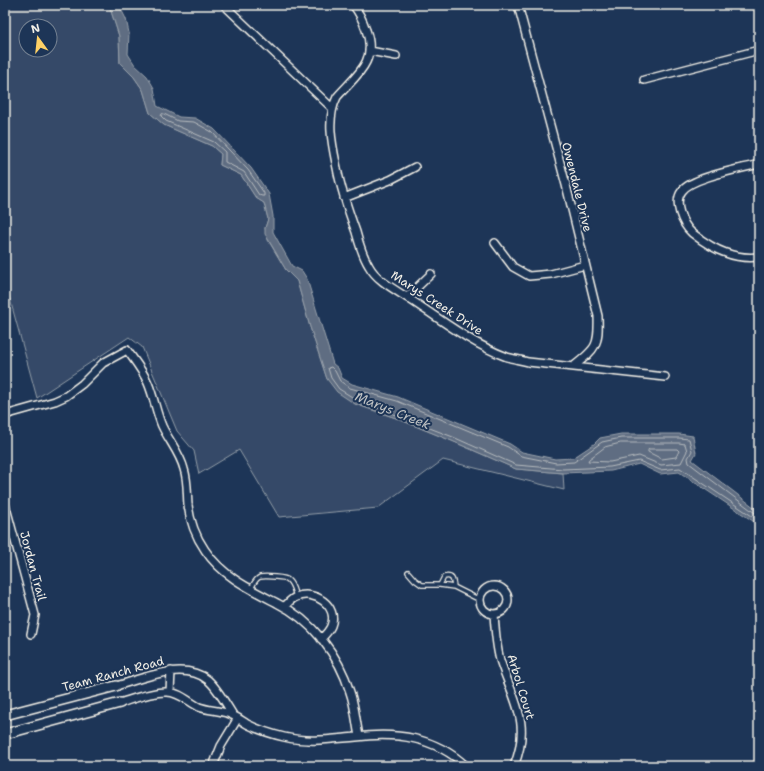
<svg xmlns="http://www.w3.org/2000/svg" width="764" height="771" font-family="'Shantell Sans',sans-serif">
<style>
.green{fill:#354a67;stroke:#949ea8;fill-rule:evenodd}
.water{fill:#5e6d82;stroke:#9aa2ab}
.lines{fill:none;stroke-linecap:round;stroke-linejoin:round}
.shore{stroke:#b8bcbf;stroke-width:1}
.lane-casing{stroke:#f4f1e8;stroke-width:6}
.street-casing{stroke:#f4f1e8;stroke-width:10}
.secondary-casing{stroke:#f4f1e8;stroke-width:12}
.lane{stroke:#1d3557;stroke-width:3.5}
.street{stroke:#1d3557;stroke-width:7}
.secondary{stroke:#1d3557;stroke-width:9}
.labels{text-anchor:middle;stroke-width:4;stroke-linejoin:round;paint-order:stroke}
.street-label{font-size:12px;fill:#f4f1e8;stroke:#1d3557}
.water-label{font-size:13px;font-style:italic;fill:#c0c3c4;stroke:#1d3557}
</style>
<rect width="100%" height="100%" fill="#1d3557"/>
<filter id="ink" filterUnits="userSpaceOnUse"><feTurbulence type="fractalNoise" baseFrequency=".025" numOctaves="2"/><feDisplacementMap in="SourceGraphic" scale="8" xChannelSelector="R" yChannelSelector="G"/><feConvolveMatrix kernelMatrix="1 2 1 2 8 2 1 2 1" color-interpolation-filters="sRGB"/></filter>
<g filter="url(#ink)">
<path class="green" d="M5,5H109L119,36L120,63L134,77L143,90L150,113L164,125L212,146L221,154L220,165L241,175L256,198L264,203L268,219L265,228L268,240L286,270L297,281L310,327L327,379L355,404L396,418L452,441L516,469L563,473L564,490L443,460L378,508L279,517L239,450L199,474L194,451L177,431L142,347L129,337L37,398L8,292L5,286ZM26,26H50V50H26Z"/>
<path class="water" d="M109,5H119L126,19L129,33L128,54L135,65L147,76L154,88L157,106L179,117L195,118L214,129L251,168L269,194L273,216V232L292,266L302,271L307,279L333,364L338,368L342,378L352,384L398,397L510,444L522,452L555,459L573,458L594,444L600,438L621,434H679L693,436L696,453L692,460L759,511V535L753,521L679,472L660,474L639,464L611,471L563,473L516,469L452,441L396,418L355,404L337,392L327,379L310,327L297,281L286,270L265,234V228L268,219L264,203L256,198L241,175L220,165L221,154L212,146L164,125L150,113L143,90L134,77L120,63L119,36Z"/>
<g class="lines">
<path class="shore" d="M164,114L178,121L194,122L212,132L248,170L264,193V196H262L259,195L244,172L225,162V152L214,142L166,121L161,116L162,114Z
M621,443H679L685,444L687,451L681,463L661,465L639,456L610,462L588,461L589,459L605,447Z
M649,449H677L679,451L676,457L662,459L648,452V451Z
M759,514L755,513L689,463L688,458L692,451L689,439L679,438H621L602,442L574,462L556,463L521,456L508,447L397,401L350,388L340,381L335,371L331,367L328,368L331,378L339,389L357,400L453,437L516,465L563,469L610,467L639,461L660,470L680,468L755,518L759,525"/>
<defs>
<path id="lane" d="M408,572L415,580L422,585H440L454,587L480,600
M440,585L444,577C453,575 453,580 454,587
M251,589C253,585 255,579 260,577C265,576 286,577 288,580C293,584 294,591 296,597"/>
<path id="street" d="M224,5L332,108
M353,5C359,12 363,21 366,30C378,62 356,75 337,97C326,119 332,144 337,168C341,190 348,210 356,232C359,243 362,255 369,266C377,281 396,290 411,300C441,320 472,344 507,357C514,359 521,360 528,362L665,377
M518,5L566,185L598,316C599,345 597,348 574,366
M370,51L396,56
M644,80L759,50
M759,164C741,169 692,177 682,191C673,202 682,224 692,233C701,240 714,249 726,253C736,257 748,258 759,257
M344,198L390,180L415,167
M495,243L513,267L529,276L551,274L585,265
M407,297L431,274
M5,415L55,401L66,396L82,384L103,363L127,350C134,360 143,371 148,383C154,397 156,412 162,426C169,441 180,453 184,469C188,481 187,493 188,505C190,521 196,537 205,550C222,576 250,589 277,603C312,620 339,655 350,692C355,706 356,722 359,736
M5,504L35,615L31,634
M480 600a14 14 0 1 1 28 0a14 14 0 1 1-28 0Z
M284,607C288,603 291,599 296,597C314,589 339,606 331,626C329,631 325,635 321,639
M494,614C495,629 496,645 500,660C513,700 532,722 514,766
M116,686C142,679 183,660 208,680C218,689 226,704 233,715
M170,692L171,671
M120,703C133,699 153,691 167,692C179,692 189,702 199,707C210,711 221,710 232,715C237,717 242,721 247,724C259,730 271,734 284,737C309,743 332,739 356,737C397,732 435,737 466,766
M213,766L221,746L238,718"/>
<path id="secondary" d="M5,715L116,686
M5,734L120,703"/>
</defs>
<use href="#lane" class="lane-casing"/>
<use href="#street" class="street-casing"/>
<use href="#secondary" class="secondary-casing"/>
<use href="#lane" class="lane"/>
<use href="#street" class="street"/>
<use href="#secondary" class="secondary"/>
</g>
</g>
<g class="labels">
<g class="street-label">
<text transform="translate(577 187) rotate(76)" y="4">Owendale Drive</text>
<text transform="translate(437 303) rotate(33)" y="4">Marys Creek Drive</text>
<text transform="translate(33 566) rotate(75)" y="4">Jordan Trail</text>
<text transform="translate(113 674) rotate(-15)" y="4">Team Ranch Road</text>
<text transform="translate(521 687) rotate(73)" y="4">Arbol Court</text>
</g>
<g class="water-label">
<text transform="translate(393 410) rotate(22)" y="5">Marys Creek</text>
</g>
</g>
<rect width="764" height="771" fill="none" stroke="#1d3557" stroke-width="20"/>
<rect x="10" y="10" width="744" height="751" fill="none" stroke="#f4f1e8" stroke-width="1.5" filter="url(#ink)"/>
<g transform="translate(38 38) rotate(345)"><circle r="19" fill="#1d3557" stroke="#738091"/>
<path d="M0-3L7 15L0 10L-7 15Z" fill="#ffd166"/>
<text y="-6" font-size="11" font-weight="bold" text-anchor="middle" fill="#f4f1e8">N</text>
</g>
</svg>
